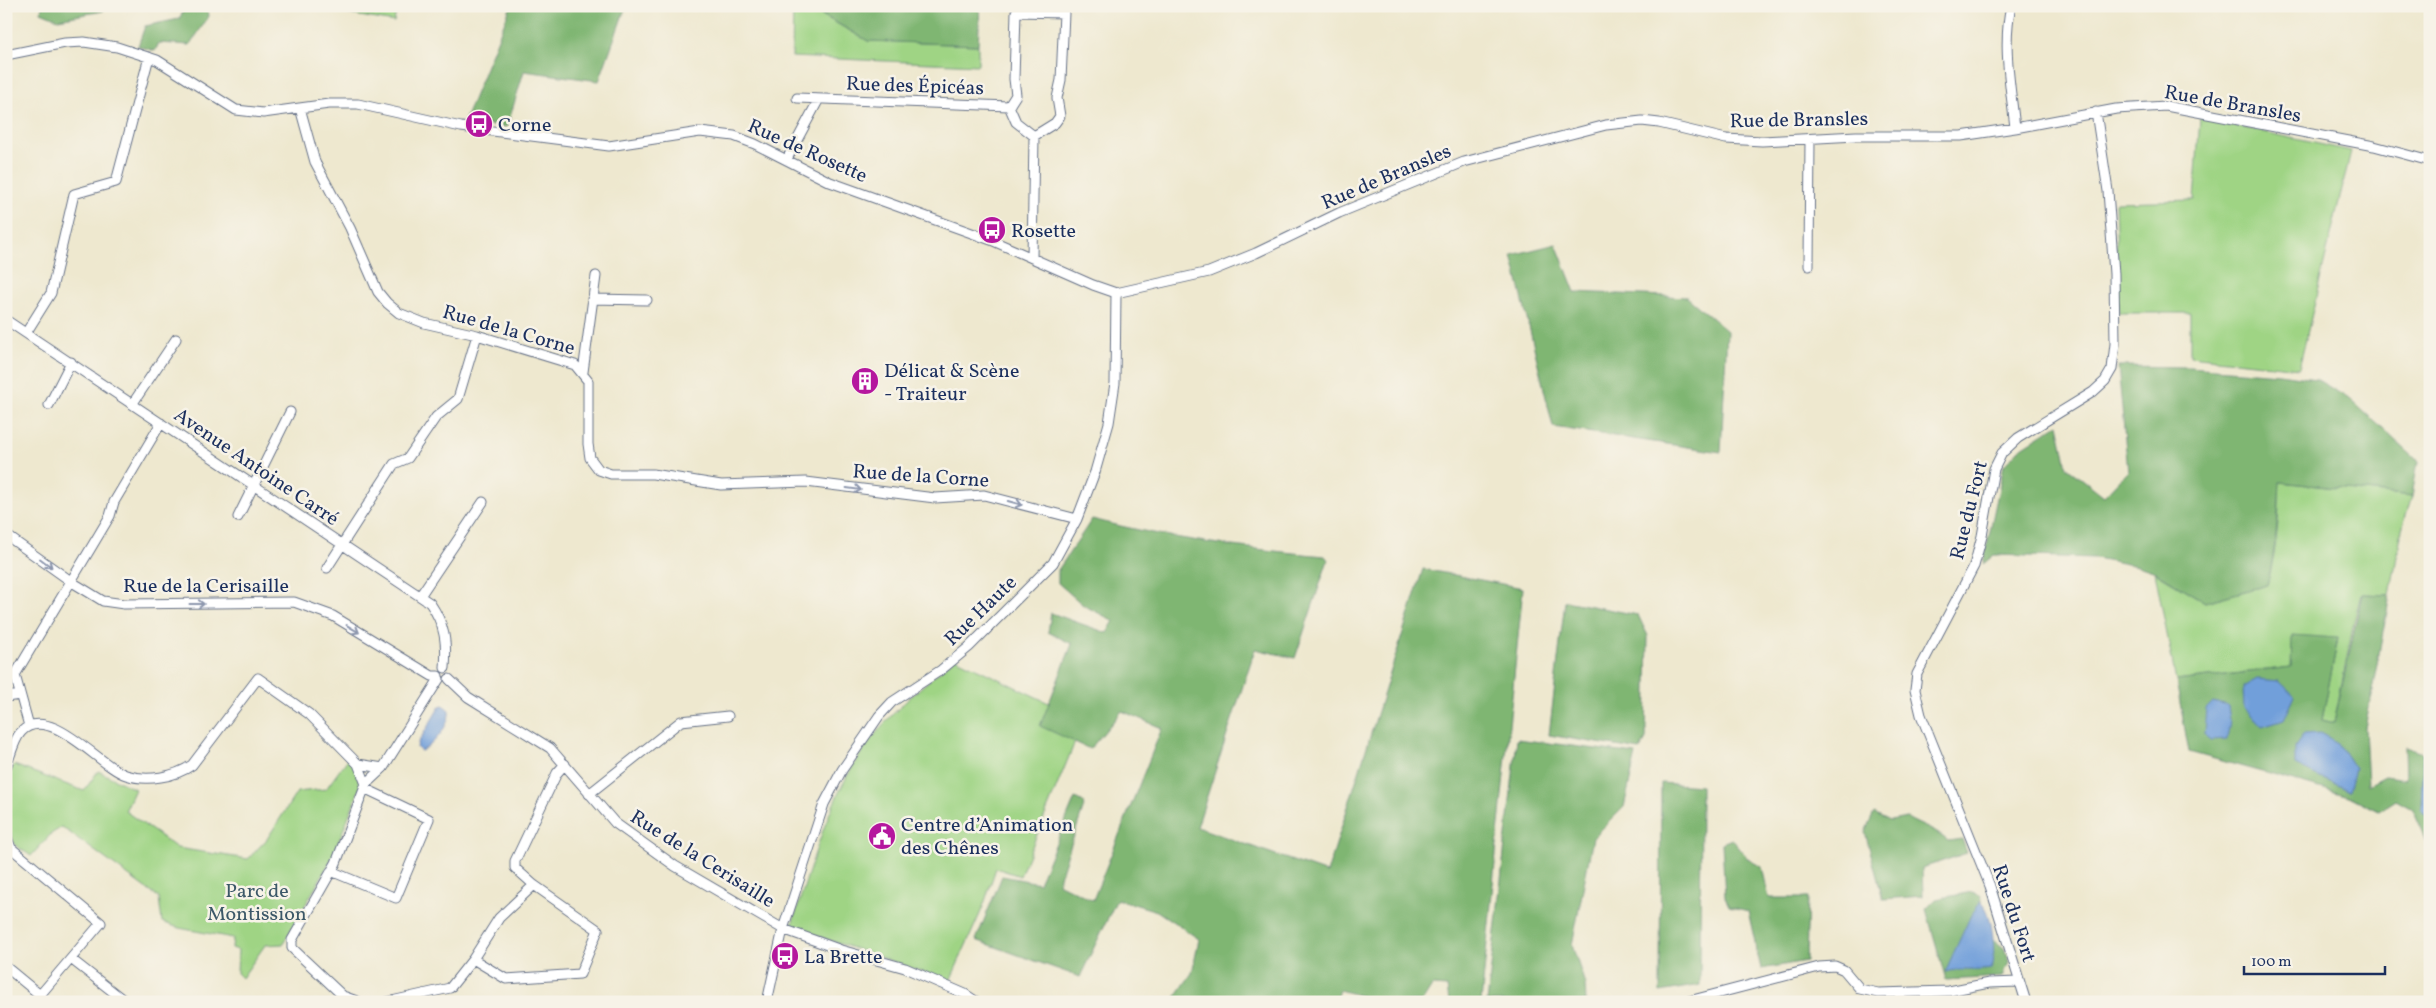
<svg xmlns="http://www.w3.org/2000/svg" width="2436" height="1008" font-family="Vollkorn,serif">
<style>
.green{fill:#9fd484;stroke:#5d8271}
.forest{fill:#7fb672;stroke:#4d7268}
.water{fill:#719fda;stroke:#46679c}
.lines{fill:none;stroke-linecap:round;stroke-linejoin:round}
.minor-casing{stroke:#657086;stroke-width:11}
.minor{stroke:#fff;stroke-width:9}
.oneway{stroke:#8d97ae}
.labels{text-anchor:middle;stroke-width:5;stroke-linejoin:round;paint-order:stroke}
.street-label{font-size:20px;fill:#1b2f5e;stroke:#f7f3e8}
.poi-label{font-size:20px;fill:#1b2f5e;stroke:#f7f3e8;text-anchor:start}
.park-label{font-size:20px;fill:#3c5868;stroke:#f7f3e8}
</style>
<rect width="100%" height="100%" fill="#f7f3e8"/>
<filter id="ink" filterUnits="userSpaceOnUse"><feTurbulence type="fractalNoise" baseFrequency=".02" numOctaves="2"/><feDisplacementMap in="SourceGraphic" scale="10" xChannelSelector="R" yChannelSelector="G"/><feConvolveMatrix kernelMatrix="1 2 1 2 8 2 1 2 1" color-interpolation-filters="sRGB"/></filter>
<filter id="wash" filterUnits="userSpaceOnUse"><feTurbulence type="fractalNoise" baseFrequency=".0096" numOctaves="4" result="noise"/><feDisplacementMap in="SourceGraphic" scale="20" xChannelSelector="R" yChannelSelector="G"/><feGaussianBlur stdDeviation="1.12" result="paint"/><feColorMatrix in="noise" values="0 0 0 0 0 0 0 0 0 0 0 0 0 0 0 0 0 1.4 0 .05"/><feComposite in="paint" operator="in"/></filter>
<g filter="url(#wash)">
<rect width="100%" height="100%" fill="#eee8cf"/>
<path class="green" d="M304,6H397L394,22Z
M793,6H820V14L868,41L978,45V65L792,57Z
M2200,118L2351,151L2299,368L2190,356V313H2119L2115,202L2194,200Z
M2279,482L2412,496L2402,529L2390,595L2361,594L2354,622L2334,723L2322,720L2338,638L2292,667L2176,681L2155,572L2205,602L2267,585C2276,553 2280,516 2279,482Z
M955,658L1084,720L1020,876L996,868L983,907L950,981L791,927C811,869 826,804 862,752C886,715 922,687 955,658Z
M347,760L357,768L360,788L332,858L283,944L265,945L242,978L237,973L238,950L232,948L233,938L179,928L162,922L159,898L62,827L51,834L31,856L15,845L11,834L6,831V781L14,765L84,791L98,771L135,789L125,811L177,848L248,859L267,839L297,792L326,789Z"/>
<path class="forest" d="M42,6H105L103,11L58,19L41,12Z
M186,6L208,10L209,16L190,45L159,43L155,51L138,46L145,26L179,19Z
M511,6H626L599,81L524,71L507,127L464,122Z
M820,6H980L978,45L868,41L819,13Z
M1556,244L1575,292L1687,297L1727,331L1721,452L1553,427L1512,255Z
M2118,366L2189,367L2279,374L2316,379L2351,400L2418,461L2412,496L2280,482C2278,516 2276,552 2267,585L2205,602L2156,572L2138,566L2096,558L1994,555L1983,564L2004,465L2022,447L2058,424L2067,467L2104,496L2128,471Z
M1092,519C1168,539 1246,549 1325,556L1328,560L1295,658L1255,649L1197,827L1327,873L1423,569L1523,588L1481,1002H1449L1447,987L1432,986L1422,1002H1384L1339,990L1335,1002H1172L1192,973L1199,939L1157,911L1117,899L1080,977L976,940L1002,876L1039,883L1075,798L1085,803L1058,883L1093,900L1162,728L1122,711L1090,749L1040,726L1072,644L1048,632L1051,613L1107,633L1114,621L1083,605L1058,583V570Z
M2362,594L2390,595L2365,728L2368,785L2385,776L2406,779L2405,747L2423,753L2421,810L2430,820V850L2412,809L2396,800L2379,811L2349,796L2189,752L2176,681L2291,667L2292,635L2338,638L2322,720L2334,723Z
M1565,601L1638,615L1648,636L1646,739L1640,750L1549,735Z
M1517,739L1636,754L1624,807L1593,838L1572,945L1585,984L1586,1002H1487Z
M1661,783L1701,786L1700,985L1660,992Z
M1874,813L1890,821L1907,818C1923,827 1934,829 1948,841L1962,839L1967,853L1922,868L1923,896L1883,899L1865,832Z
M1732,839L1749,860L1762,867L1769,898H1808L1806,961L1761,969L1748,911L1729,906L1725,897L1722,843Z
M1972,892L1981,896L1989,936L2004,948L2009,961L2003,977L1946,980L1926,909L1936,899Z"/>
<path class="water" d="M2257,679L2279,681L2295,696L2284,720L2262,727L2244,707L2243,687Z
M2213,702L2228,706L2230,720L2227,740L2211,741L2204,734L2206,709Z
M443,705L449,710C451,724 434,745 421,751L417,748L418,743L440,706Z
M2320,733L2338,743L2355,769L2349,791L2295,765V747L2304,734Z
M2429,747H2430V820L2421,810L2423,753Z
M1981,902C1993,911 1995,951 1993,965L1991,969C1975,972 1960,968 1945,972L1971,915Z"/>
</g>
<g filter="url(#ink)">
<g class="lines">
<defs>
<path id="minor" d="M2011,6C2002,45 2011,89 2015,128
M1016,12L1064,13L1061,80L1057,98L1060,116L1055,123L1034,136L1016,122L1009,106L1016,95L1014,79Z
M6,55L65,43L84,42L117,47L157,60L236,110L263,113L329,104H358L461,127L609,146L700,132L734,136L755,144L830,182L991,240L1093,285L1116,293
M797,98L1009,106
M300,108L315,162L350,228L378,292L387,303L399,313L424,323L477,335L575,365L588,381V444L590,458L599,470L611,474H653L721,485L806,482L935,498L984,495L1077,519
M787,159L819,99
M1032,258L1034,136
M1809,266L1810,139
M1116,293L1209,272L1256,253L1339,213L1464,162L1606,125L1642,121L1659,123L1726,139L1762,141L1856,136H1961L2015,128L2116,109L2166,106L2374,146L2430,161
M592,299L647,300
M6,320L430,603C445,625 447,642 445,668
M26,333L51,293L74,194L116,182L149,57
M583,372L596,276
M133,403L176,339
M49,405L71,362
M238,517L290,412
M6,535L72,582L103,601L124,604L294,602L333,616L432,676H438
M327,568L394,464L408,458L436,417L458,399L477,335
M420,596L483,502
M449,679L468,697L550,748L615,823L675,866L783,929L841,950L905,968L965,994L977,1002
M6,697L20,695
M29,726L15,675L110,516L114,502L161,423
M358,764L383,768
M6,767C10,757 14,739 21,732C49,702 100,767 126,775C147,782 175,777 192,765L258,678L309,714L358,764L366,784
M589,794L681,721L728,716
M6,836L11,848L101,923L40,995L6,967
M331,871L396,898L429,819L364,788
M71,959L126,1002
M473,959L506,979L580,974L598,930L534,885L515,868V861L557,773L565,764
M359,1002L343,996L292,948V940L336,863L366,784L383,768L439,679
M387,1002L450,988L473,959L499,918L534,885
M767,1002L783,929L824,804L842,770L879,716L892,702L941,670L969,647L1053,563L1077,519L1095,472L1109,423L1115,383L1116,293
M1685,1002L1819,967L1835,966L1844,970L1860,989L1878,993L1949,991L1989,983L2019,982
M2026,1002L1990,886L1921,715L1915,690L1917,674L1974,566L1982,536L1994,469L2002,453L2018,438L2093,392L2105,381L2112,369L2115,344L2114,274L2108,191L2096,112"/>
</defs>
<use href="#minor" class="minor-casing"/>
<use href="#minor" class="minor"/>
</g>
<defs><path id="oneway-shaft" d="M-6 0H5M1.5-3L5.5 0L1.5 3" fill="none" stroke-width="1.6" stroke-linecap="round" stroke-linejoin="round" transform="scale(1.25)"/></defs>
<g class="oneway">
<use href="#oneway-shaft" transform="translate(854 489) rotate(8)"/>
<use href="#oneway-shaft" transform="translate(1015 503) rotate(15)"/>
<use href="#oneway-shaft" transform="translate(46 563) rotate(37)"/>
<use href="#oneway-shaft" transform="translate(197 604)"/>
<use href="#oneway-shaft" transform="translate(353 629) rotate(31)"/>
</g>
</g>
<defs>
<symbol id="bus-disc" viewBox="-11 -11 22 22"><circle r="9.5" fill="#b5179e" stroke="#f7f3e8"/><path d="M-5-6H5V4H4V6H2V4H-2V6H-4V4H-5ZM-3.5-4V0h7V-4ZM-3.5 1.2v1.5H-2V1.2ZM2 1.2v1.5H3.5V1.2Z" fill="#fff"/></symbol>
<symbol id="building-disc" viewBox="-11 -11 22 22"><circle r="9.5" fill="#b5179e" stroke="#f7f3e8"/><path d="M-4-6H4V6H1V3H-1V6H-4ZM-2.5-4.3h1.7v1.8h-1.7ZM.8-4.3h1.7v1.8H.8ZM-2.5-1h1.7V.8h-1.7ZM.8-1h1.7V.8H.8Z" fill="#fff"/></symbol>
<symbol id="civic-disc" viewBox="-11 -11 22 22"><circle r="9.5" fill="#b5179e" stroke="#f7f3e8"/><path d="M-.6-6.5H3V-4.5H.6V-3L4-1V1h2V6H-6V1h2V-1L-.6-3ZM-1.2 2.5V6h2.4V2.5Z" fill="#fff"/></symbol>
</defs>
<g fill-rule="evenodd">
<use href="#bus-disc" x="463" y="108" width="32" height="32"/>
<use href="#bus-disc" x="976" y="214" width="32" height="32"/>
<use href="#building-disc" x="849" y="365" width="32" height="32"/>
<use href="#civic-disc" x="866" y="820" width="32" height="32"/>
<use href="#bus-disc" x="769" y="940" width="32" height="32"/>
</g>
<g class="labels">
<g class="street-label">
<text transform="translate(915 85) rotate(2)" y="7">Rue des Épicéas</text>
<text transform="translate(2233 103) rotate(10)" y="7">Rue de Bransles</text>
<text transform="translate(1799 119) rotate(-1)" y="7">Rue de Bransles</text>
<text transform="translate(808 150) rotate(24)" y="7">Rue de Rosette</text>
<text transform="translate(1386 176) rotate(-23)" y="7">Rue de Bransles</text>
<text transform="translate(509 329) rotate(16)" y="7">Rue de la Corne</text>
<text transform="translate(257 466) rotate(34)" y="7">Avenue Antoine Carré</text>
<text transform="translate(921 475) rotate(4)" y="7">Rue de la Corne</text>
<text transform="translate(1968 510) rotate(-76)" y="7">Rue du Fort</text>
<text x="206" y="592">Rue de la Cerisaille</text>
<text transform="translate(980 610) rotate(-44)" y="7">Rue Haute</text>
<text transform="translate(703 858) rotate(32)" y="7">Rue de la Cerisaille</text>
<text transform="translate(2015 913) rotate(72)" y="7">Rue du Fort</text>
</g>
<g class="poi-label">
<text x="498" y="131">Corne</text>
<text x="1011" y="237">Rosette</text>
<text x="884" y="377">Délicat &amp; Scène<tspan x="884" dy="23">- Traiteur</tspan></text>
<text x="901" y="831">Centre d’Animation<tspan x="901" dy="23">des Chênes</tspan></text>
<text x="804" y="963">La Brette</text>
</g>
<g class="park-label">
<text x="257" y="897">Parc de<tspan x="257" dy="23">Montission</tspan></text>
</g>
</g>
<rect width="2436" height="1008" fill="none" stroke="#f7f3e8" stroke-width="25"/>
<path d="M2244 966v8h141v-8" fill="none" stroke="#1b2f5e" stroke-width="2.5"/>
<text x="2251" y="966" font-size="15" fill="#1b2f5e" stroke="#f7f3e8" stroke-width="4" paint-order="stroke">100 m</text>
</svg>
